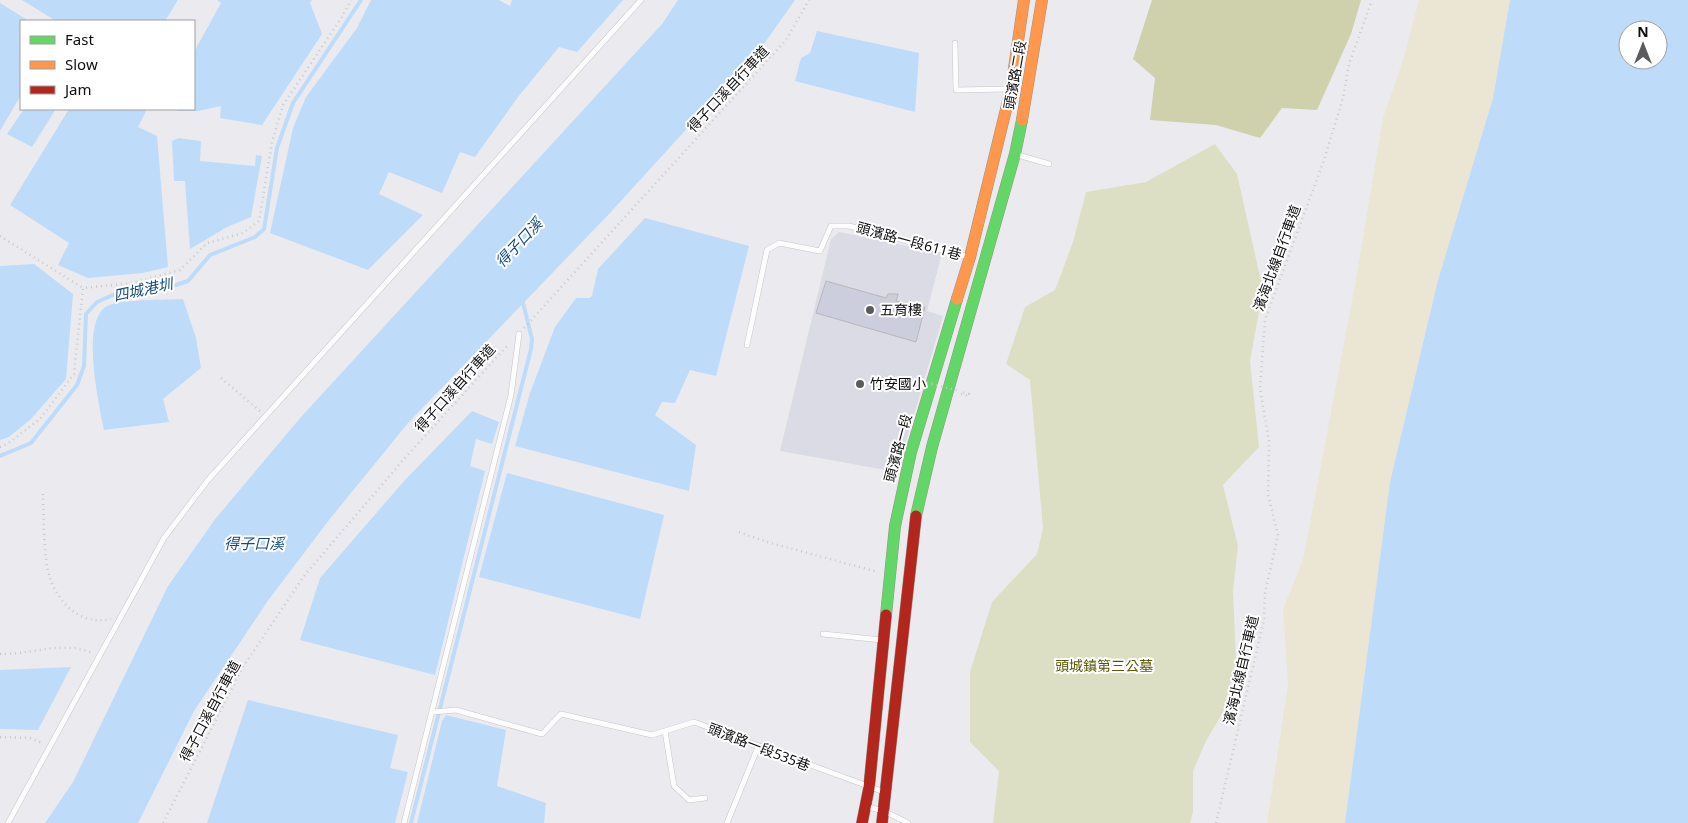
<svg xmlns="http://www.w3.org/2000/svg" width="1688" height="823" font-family="'Noto Sans','Noto Sans TC',sans-serif">
<style>
.built{fill:#dadbe4}
.green{fill:#dddfc4}
.forest{fill:#ced1ac}
.sand{fill:#ebe6d3}
.water{fill:#bedbfa;fill-rule:evenodd}
.lines{fill:none;stroke-linecap:round;stroke-linejoin:round}
.stream{stroke:#bedbfa;stroke-width:4}
.building{fill:#cdcedd;stroke:#b7b7ba}
.lane-casing{stroke:#c6c6c9;stroke-width:6}
.fast-casing{stroke:#9b9388;stroke-width:12}
.slow-casing{stroke:#9b9388;stroke-width:12}
.jam-casing{stroke:#9b9388;stroke-width:12}
.path{stroke:#c9c9ca;stroke-width:2.5;stroke-dasharray:1 4;stroke-linecap:butt}
.lane{stroke:#fcfcfd;stroke-width:5}
.fast{stroke:#63d668;stroke-width:11}
.slow{stroke:#ff974d;stroke-width:11}
.jam{stroke:#b3261e;stroke-width:11}
.path-bridge{stroke:#c9c9ca;stroke-width:2.5;stroke-dasharray:1 4;stroke-linecap:butt}
.poi-dot{fill:#5b5b5e;stroke:#fff;stroke-width:2}
.labels{text-anchor:middle;stroke-width:4;stroke-linejoin:round;paint-order:stroke}
.street-label{font-size:14px;fill:#0e0e10;stroke:#fff}
.poi-label{font-size:14px;fill:#0e0e10;stroke:#fff;text-anchor:start}
.park-label{font-size:14px;fill:#585901;stroke:#fff}
.water-label{font-size:15px;font-style:italic;fill:#154c7c;stroke:#fff}
</style>
<rect width="100%" height="100%" fill="#ebebef"/>
<path class="built" d="M839,232L942,253L927,311L943,316L897,472L780,451L831,239Z"/>
<path class="green" d="M1215,144L1237,174L1263,290L1250,361L1259,447L1223,485L1238,546L1233,591L1236,659L1223,712L1206,741L1193,771V812L1190,823H993L999,771L970,742V672L992,602L1037,554L1043,528L1030,380L1006,364L1025,307L1055,290L1073,242L1086,192L1146,182Z"/>
<path class="forest" d="M1152,0H1361L1351,34L1317,110L1282,108L1260,138L1216,125L1150,120L1155,78L1133,59Z"/>
<path class="sand" d="M1419,0H1510L1493,98L1438,280L1390,482L1345,823H1267L1288,684L1283,609L1303,560L1355,285L1383,118L1404,57Z"/>
<path class="water" d="M22,0H178L165,21H56Z
M217,0H312L310,3L322,34L262,125L220,118L221,106L198,111H178L176,109H194V52L221,3Z
M371,0H499L510,6L512,0H623L577,52L559,47L518,97L475,157L460,152L442,193L389,172L379,194L423,215L368,270L270,233L293,128L306,97L357,28Z
M678,0H795L764,44L610,213L408,423L329,520L267,602L194,711L138,823H45L73,782L168,586L216,518L301,417L662,24Z
M1510,0H1688V823H1345L1390,482L1438,280L1493,98ZM1628,30H1658V60H1628Z
M0,3L29,21H21V95L0,131Z
M817,31L919,53L915,112L795,81L801,58L810,53Z
M24,109H56L32,147L7,134Z
M69,109H147L138,127L157,136L168,267L143,273L88,278L58,265L69,243L10,205Z
M179,138L201,141L200,161L255,166L256,155L262,156L251,217L227,227L190,249L185,181H174L172,141Z
M645,218L749,246L716,376L690,370L675,403L662,402L655,415L696,445L689,491L515,446L530,393L555,327L576,298H589L592,296L598,269Z
M34,264L73,294L66,379L31,419L9,437L0,440V266Z
M183,299L196,338L201,368L163,399L169,422L104,430C99,404 80,322 107,306C120,299 167,300 183,299Z
M472,411L499,422L492,444L476,439L470,466L485,471L435,675L300,640L320,578L405,480Z
M507,473L664,515L640,619L479,577Z
M71,667L38,730L0,729V670Z
M248,700L398,735L390,768L408,772L395,823H207Z
M446,715L506,730L497,786L546,803L544,823H417L442,721Z"/>
<g class="lines">
<path class="stream" d="M0,456L31,443L77,385L84,366L86,314L97,302L115,294L176,285L188,281L210,255L255,237L264,229L277,148L293,103L361,0
M411,823L531,349L532,339L522,299"/>
</g>
<path class="building" d="M826,281L886,298L888,294H898L896,301L925,307L916,342L816,313Z"/>
<g class="lines">
<defs>
<path id="lane" d="M955,43L956,90L1008,89
M1018,155L1049,164
M747,345L767,250L779,243L820,251L831,226H849L969,257
M823,634L882,640
M433,712L456,710L542,734L561,714L652,735L694,722L884,792
M665,731L674,786L689,800L705,798
M868,807L884,811L908,823
M8,823L164,538L208,480L641,0
M404,823L511,395L519,334
M727,823L758,747"/>
<path id="fast" d="M916,516L932,447L1015,154L1022,120
M886,615L895,526L911,452L957,299"/>
<path id="slow" d="M1022,120L1042,0
M957,299L970,257L1011,89L1024,0"/>
<path id="jam" d="M862,823L869,788L886,615
M882,823L916,516"/>
</defs>
<use href="#lane" class="lane-casing"/>
<use href="#fast" class="fast-casing"/>
<use href="#slow" class="slow-casing"/>
<use href="#jam" class="jam-casing"/>
<path class="path" d="M0,236L83,288
M524,328L786,40L809,0
M221,378L260,411
M917,382L908,380V377L917,380
M961,394L969,396V394L962,392
M0,447L7,444L40,419L74,374L83,288L132,283L180,270L207,243L243,233L259,221L272,142L283,105L342,17L351,0
M43,494C44,516 43,558 50,578C59,604 81,626 111,619
M739,532L767,542L878,572
M0,654C29,655 64,640 92,653
M0,737L30,738L42,743
M163,823L243,667L304,576L404,459L508,345
M1216,823L1264,620L1265,593L1278,535L1268,495L1269,441L1260,389L1265,320L1324,160L1343,98L1349,64L1372,0"/>
<use href="#lane" class="lane"/>
<use href="#fast" class="fast"/>
<use href="#slow" class="slow"/>
<use href="#jam" class="jam"/>
<path class="path-bridge" d="M917,380L959,391"/>
</g>
<g class="poi-dot">
<circle cx="870" cy="310" r="5"/>
<circle cx="860" cy="384" r="5"/>
</g>
<g class="labels">
<g class="street-label">
<text transform="translate(1015 75) rotate(-80)" y="5">頭濱路二段</text>
<text transform="translate(728 89) rotate(-47)" y="5">得子口溪自行車道</text>
<text transform="translate(909 241) rotate(15)" y="5">頭濱路一段611巷</text>
<text transform="translate(1277 258) rotate(-70)" y="5">濱海北線自行車道</text>
<text transform="translate(455 388) rotate(-48)" y="5">得子口溪自行車道</text>
<text transform="translate(898 448) rotate(-75)" y="5">頭濱路一段</text>
<text transform="translate(1241 670) rotate(-77)" y="5">濱海北線自行車道</text>
<text transform="translate(210 711) rotate(-62)" y="5">得子口溪自行車道</text>
<text transform="translate(759 747) rotate(21)" y="5">頭濱路一段535巷</text>
</g>
<g class="poi-label">
<text x="880" y="315">五育樓</text>
<text x="870" y="389">竹安國小</text>
</g>
<g class="park-label">
<text x="1104" y="671">頭城鎮第三公墓</text>
</g>
<g class="water-label">
<text transform="translate(519 243) rotate(-47)" y="5">得子口溪</text>
<text transform="translate(143 290) rotate(-12)" y="5">四城港圳</text>
<text x="254" y="549">得子口溪</text>
</g>
</g>
<rect x="20" y="20" width="175" height="90" fill="#ffffff" stroke="#9f9f9f"/>
<rect x="30" y="36" width="25" height="8" fill="#63d668" stroke="#9f9f9f"/>
<text x="65" y="45" font-size="15" fill="#0e0e10">Fast</text>
<rect x="30" y="61" width="25" height="8" fill="#ff974d" stroke="#9f9f9f"/>
<text x="65" y="70" font-size="15" fill="#0e0e10">Slow</text>
<rect x="30" y="86" width="25" height="8" fill="#b3261e" stroke="#9f9f9f"/>
<text x="65" y="95" font-size="15" fill="#0e0e10">Jam</text>
<g transform="translate(1643 45)"><circle r="24" fill="#ffffff" stroke="#9f9f9f"/>
<path d="M0-4L9 19L0 12L-9 19Z" fill="#5b5b5e"/>
<text y="-8" font-size="14" font-weight="bold" text-anchor="middle" fill="#0e0e10">N</text>
</g>
</svg>
